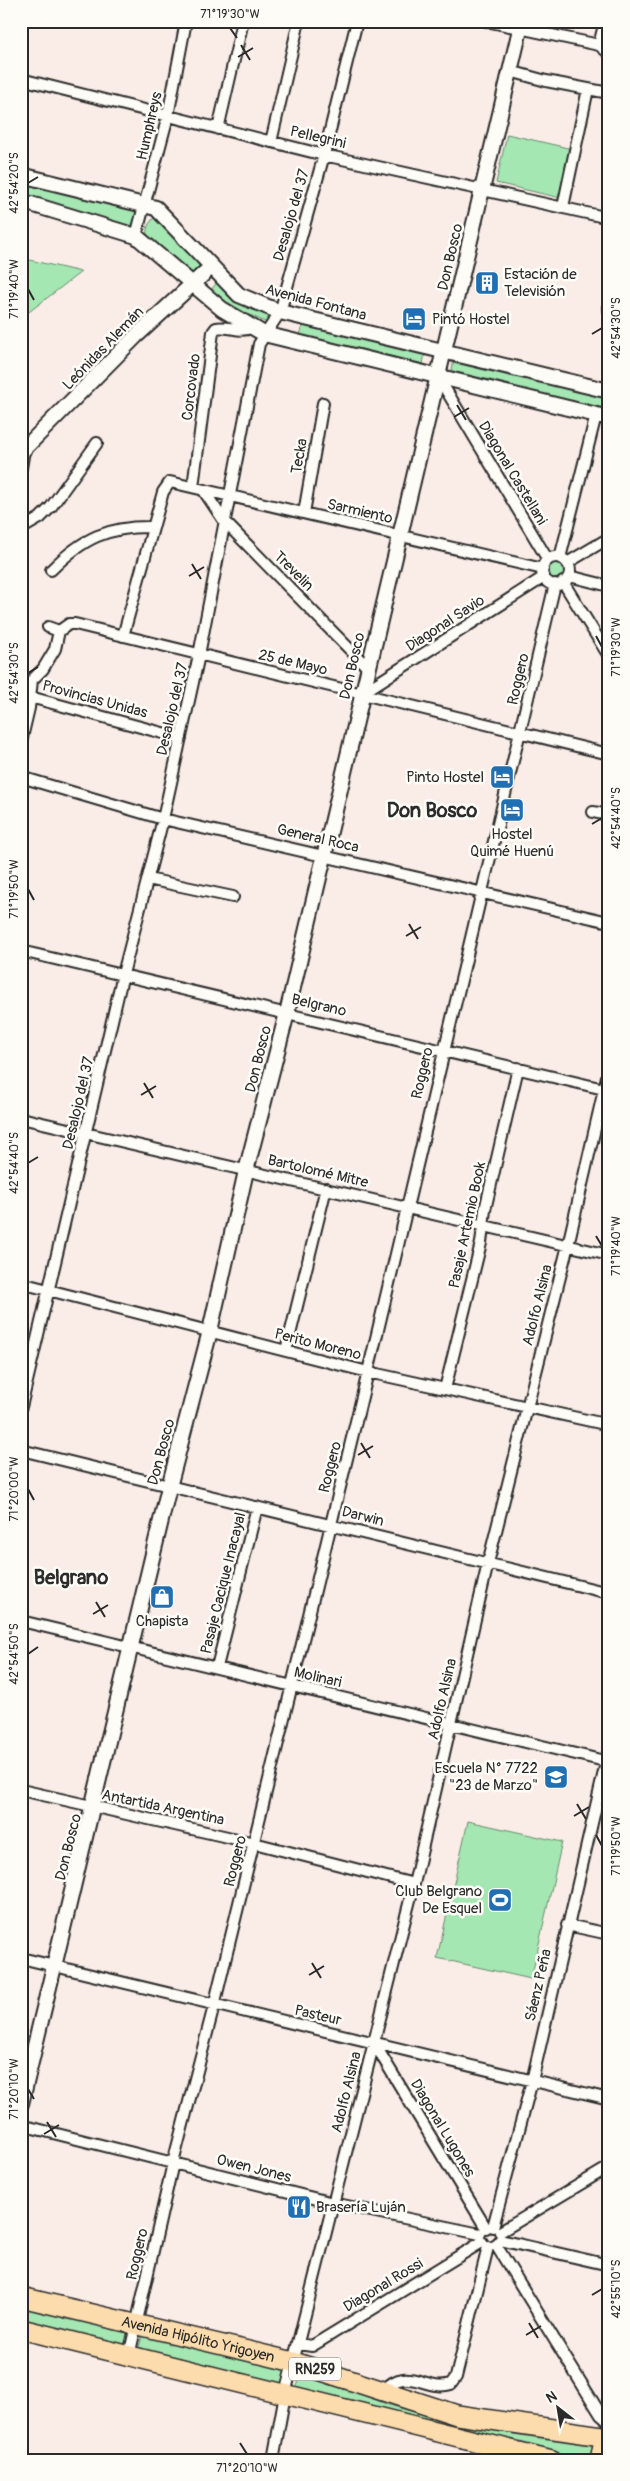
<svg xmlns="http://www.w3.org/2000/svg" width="630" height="2481" font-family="Pangolin,sans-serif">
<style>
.green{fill:#a4e7b2;stroke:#68896e}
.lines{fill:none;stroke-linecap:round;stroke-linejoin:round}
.street-casing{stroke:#2b2b2b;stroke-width:14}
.secondary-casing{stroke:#2b2b2b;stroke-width:18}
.highway-casing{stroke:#2b2b2b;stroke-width:22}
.street{stroke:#fdfcf7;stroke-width:10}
.secondary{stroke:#fdfcf7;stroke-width:14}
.highway{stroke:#fcdcac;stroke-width:19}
.ticks{fill:none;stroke:#2b2b2b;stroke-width:2}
.labels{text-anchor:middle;stroke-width:5;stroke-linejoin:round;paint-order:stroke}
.shield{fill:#fdfcf7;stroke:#6a6a68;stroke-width:1}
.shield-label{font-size:14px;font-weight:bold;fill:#2b2b2b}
.street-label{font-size:15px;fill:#2b2b2b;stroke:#fdfcf7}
.poi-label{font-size:15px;fill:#2b2b2b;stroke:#fdfcf7;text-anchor:start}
.district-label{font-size:20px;font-weight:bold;fill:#2b2b2b;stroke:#fdfcf7}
.neatline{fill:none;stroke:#2b2b2b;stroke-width:2}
.ticks-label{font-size:12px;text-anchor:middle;fill:#2b2b2b}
</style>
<rect width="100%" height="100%" fill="#faede7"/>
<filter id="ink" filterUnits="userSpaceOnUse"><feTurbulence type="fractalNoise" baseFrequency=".02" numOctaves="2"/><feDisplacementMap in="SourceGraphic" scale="10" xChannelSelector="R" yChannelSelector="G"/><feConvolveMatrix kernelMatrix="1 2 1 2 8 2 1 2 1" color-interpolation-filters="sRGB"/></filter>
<g filter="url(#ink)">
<path class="green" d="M507,134L572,149L561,198L496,183Z
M21,179L139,209L133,231L21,196Z
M155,217L164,219L202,263L191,275L149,242C145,232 146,225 155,217Z
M21,258L81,272L21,318Z
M218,281L247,308L271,314L267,323L227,304L211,290Z
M303,325L425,353L423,364L300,335Z
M454,359L609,396V412L451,374Z
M548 571a9 9 0 1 1 18 0a9 9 0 1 1-18 0Z
M468,1821L562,1842L531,1979L437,1958Z
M21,2303L125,2329L127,2334L124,2345L21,2326Z
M149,2335L282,2367L286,2372L282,2384L138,2350L142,2337Z
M306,2374L389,2405L436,2418L437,2423L299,2392L297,2385L301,2376Z
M453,2422L484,2429L596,2443L595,2460H582L451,2429L448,2423Z"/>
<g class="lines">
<defs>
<path id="street" d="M486,21L599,45L609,53
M21,22L22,21
M599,45L605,21
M510,71L546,81L609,93
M21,79L324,155L609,218
M218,129L243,21
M271,142L299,21
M563,207L588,89
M136,236L168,116L186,21
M609,298V310
M437,375L548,560
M21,468L24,450
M193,487L213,332L216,328C228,325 239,333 251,328
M204,491L224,521L368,668
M304,513L323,403
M21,529L40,518L51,507L97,443
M542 571a14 14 0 1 1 28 0a14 14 0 1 1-28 0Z
M560,558L596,415
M567,563L609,538
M51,570C83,538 108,526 153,527
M569,576L609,586
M563,582L609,656
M48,627L59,631
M59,631L69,624H75L609,754
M123,636L163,492L170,482L543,569
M362,693L544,577
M30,697L181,738
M21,742L29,708L32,680L43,669L55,649L59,631
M21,777L163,819L609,922
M593,812L609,815
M148,879L233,897
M21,951L608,1090
M21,1118L609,1255
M21,1283L368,1372L609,1425
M286,1351L326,1188
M445,1389L481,1243L485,1210L518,1068
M21,1407L123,974L163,819L199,655L259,344L280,312L324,155L357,21
M21,1450L609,1593
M21,1621L609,1762
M217,1667L257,1507
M21,1790L254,1843L414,1884
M567,1925L609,1934
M21,1958L609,2099
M374,2043L486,2228
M21,2125L333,2203L480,2234
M493,2227L532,2081L609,1750
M500,2232L609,2167
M500,2240L609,2265
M496,2245L601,2415L609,2422
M298,2344L312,2346L317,2343L482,2242
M129,2356L173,2163L214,2006L368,1372L555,584
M382,2392C407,2363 425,2392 451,2384L456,2377L488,2247
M273,2460L285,2394L414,1884L488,1563L568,1245L609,1068"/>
<path id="secondary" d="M21,175L156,208L239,295L280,312L609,391
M21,201L136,236L222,309L264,334L609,418
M21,452L137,335L210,268
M21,2104L169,1487L210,1331L246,1171L287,1013L522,21"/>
<g id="highway">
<path id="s1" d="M21,2297L294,2362L457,2415L609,2437"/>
<path d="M21,2329L552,2460"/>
<path d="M600,2460L603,2445L609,2437"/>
</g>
</defs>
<use href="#street" class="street-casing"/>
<use href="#secondary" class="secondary-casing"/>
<use href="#highway" class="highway-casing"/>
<use href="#street" class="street"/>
<use href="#secondary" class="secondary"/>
<use href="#highway" class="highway"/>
</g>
</g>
<path class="ticks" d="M230,28L237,38M241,45L250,60M238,57L253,48M28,183L38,177M28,289L34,300M592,334L602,328M457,405L466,420M454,417L469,408M192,564L201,579M189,576L204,567M596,636L602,647M28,673L38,667M592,824L602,818M28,889L34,900M409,924L418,939M406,936L421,927M144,1083L153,1098M141,1095L156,1086M28,1163L38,1157M596,1236L602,1246M361,1443L370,1458M358,1455L373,1446M28,1489L34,1500M96,1602L105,1617M93,1614L108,1605M28,1654L38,1647M577,1804L586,1819M574,1816L589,1807M596,1835L602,1846M312,1963L321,1978M309,1975L324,1966M28,2089L34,2099M47,2122L56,2137M44,2134L59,2125M592,2295L602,2289M529,2323L538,2338M526,2335L541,2326M240,2443L247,2454"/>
<defs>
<symbol id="building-square" viewBox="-11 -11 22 22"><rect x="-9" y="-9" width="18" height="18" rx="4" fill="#1f6fb2" stroke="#fdfcf7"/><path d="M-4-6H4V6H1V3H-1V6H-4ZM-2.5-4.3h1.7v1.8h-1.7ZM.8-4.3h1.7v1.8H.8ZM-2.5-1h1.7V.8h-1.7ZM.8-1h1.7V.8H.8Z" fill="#fff"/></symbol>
<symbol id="hotel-square" viewBox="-11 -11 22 22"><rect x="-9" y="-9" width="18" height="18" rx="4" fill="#1f6fb2" stroke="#fdfcf7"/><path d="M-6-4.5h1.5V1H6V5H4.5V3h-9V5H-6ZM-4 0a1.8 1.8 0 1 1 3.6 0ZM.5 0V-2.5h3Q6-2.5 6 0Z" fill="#fff"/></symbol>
<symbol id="shop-square" viewBox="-11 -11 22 22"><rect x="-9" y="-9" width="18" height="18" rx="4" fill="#1f6fb2" stroke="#fdfcf7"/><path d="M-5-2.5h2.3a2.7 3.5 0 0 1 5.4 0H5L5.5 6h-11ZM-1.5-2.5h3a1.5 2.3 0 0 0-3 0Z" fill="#fff"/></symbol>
<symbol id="school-square" viewBox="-11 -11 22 22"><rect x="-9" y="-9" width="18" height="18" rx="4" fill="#1f6fb2" stroke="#fdfcf7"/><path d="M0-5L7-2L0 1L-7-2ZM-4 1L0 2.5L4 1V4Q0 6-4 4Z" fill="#fff"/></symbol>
<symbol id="stadium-square" viewBox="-11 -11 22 22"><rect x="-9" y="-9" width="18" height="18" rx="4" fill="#1f6fb2" stroke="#fdfcf7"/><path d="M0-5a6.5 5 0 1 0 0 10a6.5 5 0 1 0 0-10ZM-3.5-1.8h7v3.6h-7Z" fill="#fff"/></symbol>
<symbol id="restaurant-square" viewBox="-11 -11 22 22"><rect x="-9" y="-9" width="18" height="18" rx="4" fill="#1f6fb2" stroke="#fdfcf7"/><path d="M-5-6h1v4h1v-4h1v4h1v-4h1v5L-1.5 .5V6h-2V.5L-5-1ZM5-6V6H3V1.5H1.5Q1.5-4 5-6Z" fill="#fff"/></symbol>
</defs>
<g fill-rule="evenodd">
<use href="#building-square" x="473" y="269" width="28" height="28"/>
<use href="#hotel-square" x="400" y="305" width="28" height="28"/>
<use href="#hotel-square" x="488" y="763" width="28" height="28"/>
<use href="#hotel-square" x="498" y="796" width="28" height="28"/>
<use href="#shop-square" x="148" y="1583" width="28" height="28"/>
<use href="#school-square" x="542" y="1763" width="28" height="28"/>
<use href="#stadium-square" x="486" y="1886" width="28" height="28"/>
<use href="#restaurant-square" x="285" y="2193" width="28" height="28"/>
</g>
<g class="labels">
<rect class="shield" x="289" y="2357.5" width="52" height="23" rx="4"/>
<g class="shield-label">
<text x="315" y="2374">RN259</text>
</g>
<g class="street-label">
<text transform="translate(149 126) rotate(-77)" y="5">Humphreys</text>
<text transform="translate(318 137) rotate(13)" y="5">Pellegrini</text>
<text transform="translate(291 215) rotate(-74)" y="5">Desalojo del 37</text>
<text transform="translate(450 257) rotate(-77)" y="5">Don Bosco</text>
<text transform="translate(316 302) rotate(15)" y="5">Avenida Fontana</text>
<text transform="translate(103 348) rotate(-46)" y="5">Leónidas Alemán</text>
<text transform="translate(191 387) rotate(-83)" y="5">Corcovado</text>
<text transform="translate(299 456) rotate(-80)" y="5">Tecka</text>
<text transform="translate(513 473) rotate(59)" y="5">Diagonal Castellani</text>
<text transform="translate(360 511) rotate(13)" y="5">Sarmiento</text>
<text transform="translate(294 571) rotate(45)" y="5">Trevelin</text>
<text transform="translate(445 623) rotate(-33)" y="5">Diagonal Savio</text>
<text transform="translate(293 662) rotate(13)" y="5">25 de Mayo</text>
<text transform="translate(352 666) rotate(-77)" y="5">Don Bosco</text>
<text transform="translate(518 679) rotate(-77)" y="5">Roggero</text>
<text transform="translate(95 699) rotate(15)" y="5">Provincias Unidas</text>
<text transform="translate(172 709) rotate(-77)" y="5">Desalojo del 37</text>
<text transform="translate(318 838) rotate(13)" y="5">General Roca</text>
<text transform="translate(319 1005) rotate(13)" y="5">Belgrano</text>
<text transform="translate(258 1059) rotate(-76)" y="5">Don Bosco</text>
<text transform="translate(422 1073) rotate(-77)" y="5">Roggero</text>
<text transform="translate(78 1103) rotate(-77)" y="5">Desalojo del 37</text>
<text transform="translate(318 1171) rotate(13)" y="5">Bartolomé Mitre</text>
<text transform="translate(467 1225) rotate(-78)" y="5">Pasaje Artemio Book</text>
<text transform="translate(537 1305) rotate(-76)" y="5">Adolfo Alsina</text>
<text transform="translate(318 1344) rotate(14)" y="5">Perito Moreno</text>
<text transform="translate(161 1452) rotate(-75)" y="5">Don Bosco</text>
<text transform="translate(330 1467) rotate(-76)" y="5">Roggero</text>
<text transform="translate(363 1516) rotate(14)" y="5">Darwin</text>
<text transform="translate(223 1583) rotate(-76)" y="5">Pasaje Cacique Inacayal</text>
<text transform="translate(318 1677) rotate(13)" y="5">Molinari</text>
<text transform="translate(442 1699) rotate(-77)" y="5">Adolfo Alsina</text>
<text transform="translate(163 1807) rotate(12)" y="5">Antartida Argentina</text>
<text transform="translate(68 1847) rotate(-76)" y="5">Don Bosco</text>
<text transform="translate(235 1861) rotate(-76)" y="5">Roggero</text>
<text transform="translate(538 1985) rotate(-77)" y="5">Sáenz Peña</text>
<text transform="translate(318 2015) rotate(13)" y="5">Pasteur</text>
<text transform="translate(346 2092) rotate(-76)" y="5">Adolfo Alsina</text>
<text transform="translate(443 2128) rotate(59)" y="5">Diagonal Lugones</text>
<text transform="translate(254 2168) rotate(14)" y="5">Owen Jones</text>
<text transform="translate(137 2254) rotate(-77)" y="5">Roggero</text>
<text transform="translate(383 2285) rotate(-31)" y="5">Diagonal Rossi</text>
<text dy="5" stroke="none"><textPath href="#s1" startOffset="182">Avenida Hipólito Yrigoyen</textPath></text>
</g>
<g class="poi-label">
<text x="504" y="279">Estación de<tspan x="504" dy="17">Televisión</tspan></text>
<text x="432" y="324">Pintó Hostel</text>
<text x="484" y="782" text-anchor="end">Pinto Hostel</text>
<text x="512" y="839" text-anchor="middle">Hostel<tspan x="512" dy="17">Quimé Huenú</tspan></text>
<text x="162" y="1626" text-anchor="middle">Chapista</text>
<text x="538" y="1773" text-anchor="end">Escuela N° 7722<tspan x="538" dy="17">"23 de Marzo"</tspan></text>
<text x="482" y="1896" text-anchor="end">Club Belgrano<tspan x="482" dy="17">De Esquel</tspan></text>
<text x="316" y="2212">Brasería Luján</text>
</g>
<g class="district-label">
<text x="432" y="817">Don Bosco</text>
<text x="71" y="1584">Belgrano</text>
</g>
</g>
<rect width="630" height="2481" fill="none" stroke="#fdfcf7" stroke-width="55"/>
<g transform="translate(558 2408) rotate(329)" stroke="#fdfcf7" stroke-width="4" paint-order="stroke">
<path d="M0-4L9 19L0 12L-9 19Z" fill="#2b2b2b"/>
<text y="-8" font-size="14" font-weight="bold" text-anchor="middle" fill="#2b2b2b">N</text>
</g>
<rect x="28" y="28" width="574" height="2426" class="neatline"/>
<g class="ticks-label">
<text x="230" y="18">71°19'30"W</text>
<text transform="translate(14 183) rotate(-90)" y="4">42°54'20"S</text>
<text transform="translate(14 289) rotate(-90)" y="4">71°19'40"W</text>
<text transform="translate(616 328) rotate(-90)" y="4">42°54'30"S</text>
<text transform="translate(616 647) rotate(-90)" y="4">71°19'30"W</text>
<text transform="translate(14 673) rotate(-90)" y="4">42°54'30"S</text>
<text transform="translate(616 818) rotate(-90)" y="4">42°54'40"S</text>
<text transform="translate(14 889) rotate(-90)" y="4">71°19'50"W</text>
<text transform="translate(14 1163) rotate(-90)" y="4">42°54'40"S</text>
<text transform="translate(616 1246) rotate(-90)" y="4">71°19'40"W</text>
<text transform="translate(14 1489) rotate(-90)" y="4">71°20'00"W</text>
<text transform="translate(14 1654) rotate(-90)" y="4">42°54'50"S</text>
<text transform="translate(616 1846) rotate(-90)" y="4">71°19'50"W</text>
<text transform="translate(14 2089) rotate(-90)" y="4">71°20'10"W</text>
<text transform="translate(616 2289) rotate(-90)" y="4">42°55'10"S</text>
<text x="247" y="2472">71°20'10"W</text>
</g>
</svg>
